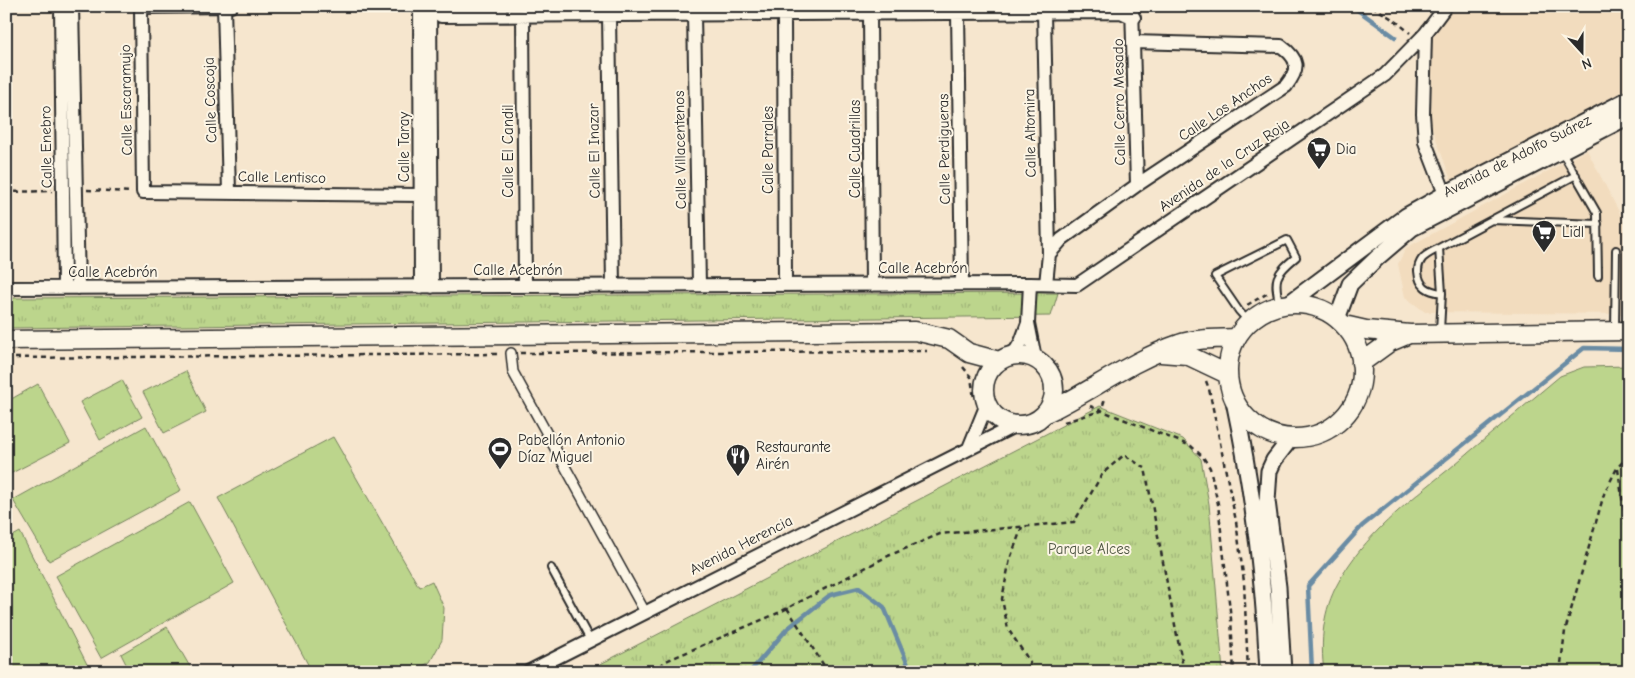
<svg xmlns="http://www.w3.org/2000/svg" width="1635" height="678" font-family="'Comic Neue',sans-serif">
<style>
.built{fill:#f2dcbe}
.grass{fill:#bcd58c;stroke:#74805c}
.park{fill:url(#park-tufts);stroke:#74805c}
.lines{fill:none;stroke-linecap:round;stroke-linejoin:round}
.stream{stroke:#6b8ca4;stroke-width:4.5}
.service-casing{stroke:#2b2b2b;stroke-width:10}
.pedestrian-casing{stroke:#2b2b2b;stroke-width:12}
.minor-casing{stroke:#2b2b2b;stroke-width:16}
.tertiary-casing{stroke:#2b2b2b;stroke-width:19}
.secondary-casing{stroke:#2b2b2b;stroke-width:21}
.path{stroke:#2b2b2b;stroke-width:2.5;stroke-dasharray:5 4;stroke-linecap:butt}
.service{stroke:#fcf5e5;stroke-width:6}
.pedestrian{stroke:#fcf5e5;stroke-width:9}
.minor{stroke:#fcf5e5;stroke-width:12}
.tertiary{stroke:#fcf5e5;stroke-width:15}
.secondary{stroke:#fcf5e5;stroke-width:18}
.labels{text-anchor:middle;stroke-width:4;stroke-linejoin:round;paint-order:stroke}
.street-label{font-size:15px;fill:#2b2b2b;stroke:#fcf5e5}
.poi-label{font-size:15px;fill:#2b2b2b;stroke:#fcf5e5;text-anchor:start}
.park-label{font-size:15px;fill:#4f5643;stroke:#fcf5e5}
</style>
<defs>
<pattern id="park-tufts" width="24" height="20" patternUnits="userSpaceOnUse" patternTransform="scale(1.25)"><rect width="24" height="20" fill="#bcd58c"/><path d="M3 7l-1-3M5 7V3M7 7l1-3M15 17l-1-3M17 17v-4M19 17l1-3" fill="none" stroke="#a2b779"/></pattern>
</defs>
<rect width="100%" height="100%" fill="#f6e6ce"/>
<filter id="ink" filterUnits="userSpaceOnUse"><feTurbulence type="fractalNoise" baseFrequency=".02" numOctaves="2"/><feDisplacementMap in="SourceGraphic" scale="10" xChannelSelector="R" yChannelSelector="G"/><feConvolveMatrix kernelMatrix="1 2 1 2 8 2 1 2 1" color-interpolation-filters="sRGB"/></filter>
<g filter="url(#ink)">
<path class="built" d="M1454,6H1629V88L1452,183L1431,125L1432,36Z
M1587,150L1629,231V281L1627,282L1629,314L1425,312L1405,297L1398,264L1406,248Z"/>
<path class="grass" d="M1629,366V672H1324C1320,641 1323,610 1338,583C1363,536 1408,502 1449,469C1486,438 1523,407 1560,376L1584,367Z
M186,371L206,412L164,433L143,392Z
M122,380L142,417L100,440L80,402Z
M38,384L70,443L6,476V402Z
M146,426L181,490L49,561L13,500Z
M333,437L419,587L432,581L444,608L442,640L430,662L412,672H314L311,670L218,498Z
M190,502L234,583L101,658L56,576Z
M20,532L91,672H6V540Z
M167,627L193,672H130L121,654Z"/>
<path class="park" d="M1058,293L1051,316L6,328V298Z
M1100,406L1183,439L1201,459L1209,504L1223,672H585Z"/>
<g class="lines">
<path class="stream" d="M1352,6L1395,37
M750,672L787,629L830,595L859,588L884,607L911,672
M1312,672L1308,586L1362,526L1584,348L1629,349"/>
<defs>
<path id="service" d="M1562,152L1597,213L1598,276
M1492,220L1598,224
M1439,248L1442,293L1440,331
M1442,293C1428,291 1419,287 1418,271C1418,266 1419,263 1422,259C1426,254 1434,251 1439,248L1576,175
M1249,322L1239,311L1215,276L1287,240L1296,257C1275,274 1273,279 1280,306
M1615,331L1616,250
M551,568L590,640"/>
<path id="pedestrian" d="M511,353L513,372L645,612"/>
<path id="minor" d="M61,6L64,288
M72,6L78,288
M224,6L229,192
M231,6L141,7L143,192L421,195
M420,6L421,287
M430,6L432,287
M431,6L441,16L1121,12L1134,18
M1132,6L1137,185
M1044,12L1049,254
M870,13L872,285
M958,13L962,284
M694,14L699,285
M784,14L785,285
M523,15L525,286
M609,15L613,286
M1425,34L1423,114L1425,142L1445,194
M1046,284L1049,254L1062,239L1137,185L1286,86C1300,68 1299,59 1281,46L1133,42
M6,288L1030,284
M1013,355L1021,342L1028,323
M1035,358L1028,323L1030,284L1077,285L1385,75L1425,34L1446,6
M969,448L987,404
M528,672L1016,425"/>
<path id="tertiary" d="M1288,304L1406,216L1445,194L1629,99
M1337,319L1350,284L1378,257L1412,228L1629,116
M1234,401C1253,490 1264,581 1268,672
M1283,672L1278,587L1267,501L1269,471L1274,460L1291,438"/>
<path id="secondary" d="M1228 371a67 67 0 1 1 134 0a67 67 0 1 1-134 0Z
M1344,325L1366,330L1410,334L1629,331
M6,340L915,331L949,339L969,353L999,361
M1161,353L1187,355L1227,374
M984 390a35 35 0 1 1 70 0a35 35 0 1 1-70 0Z
M1361,363L1390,342L1409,334
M1046,413C1090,392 1132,360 1179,344C1195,338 1219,339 1236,338"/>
</defs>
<use href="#service" class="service-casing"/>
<use href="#pedestrian" class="pedestrian-casing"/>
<use href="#minor" class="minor-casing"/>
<use href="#tertiary" class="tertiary-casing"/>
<use href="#secondary" class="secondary-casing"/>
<path class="path" d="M119,6L130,7
M1372,6L1397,22L1410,33
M87,190L132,192
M6,192L52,191
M1247,305L1268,293
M520,353L927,351
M6,358L500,354
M963,367L971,377L974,399
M1206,381L1209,389L1236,521L1244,582L1248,672
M1090,406L1191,446L1203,457L1210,468L1218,504L1231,619L1234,672
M1064,422L1101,411L1105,399
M1026,433L1042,429
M1618,469L1629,546
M1022,527L1010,559L1002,599L1008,629L1030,662L1029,672
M787,608L828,672
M653,672L666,661L778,613L888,556L940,534L1074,522L1103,473L1124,455L1145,468L1184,672
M1560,672L1565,631L1604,494L1617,468L1629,455"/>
<use href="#service" class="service"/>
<use href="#pedestrian" class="pedestrian"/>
<use href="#minor" class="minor"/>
<use href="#tertiary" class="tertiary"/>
<use href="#secondary" class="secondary"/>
</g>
</g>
<defs>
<symbol id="supermarket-pin" viewBox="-11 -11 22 30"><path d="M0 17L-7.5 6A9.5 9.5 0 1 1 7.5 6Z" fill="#2b2b2b" stroke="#fcf5e5"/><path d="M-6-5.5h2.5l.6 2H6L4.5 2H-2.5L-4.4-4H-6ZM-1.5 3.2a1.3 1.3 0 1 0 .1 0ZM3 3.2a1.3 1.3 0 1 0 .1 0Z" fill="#fff"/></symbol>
<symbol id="stadium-pin" viewBox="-11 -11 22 30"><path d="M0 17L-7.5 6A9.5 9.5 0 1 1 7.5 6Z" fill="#2b2b2b" stroke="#fcf5e5"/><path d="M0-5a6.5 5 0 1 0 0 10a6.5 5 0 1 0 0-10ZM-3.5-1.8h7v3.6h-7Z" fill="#fff"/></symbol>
<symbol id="restaurant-pin" viewBox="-11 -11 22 30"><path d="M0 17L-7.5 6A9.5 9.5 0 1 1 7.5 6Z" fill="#2b2b2b" stroke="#fcf5e5"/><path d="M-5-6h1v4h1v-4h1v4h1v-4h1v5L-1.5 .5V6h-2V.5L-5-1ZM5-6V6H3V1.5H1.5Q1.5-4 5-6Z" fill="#fff"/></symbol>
</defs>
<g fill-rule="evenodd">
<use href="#supermarket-pin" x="1305" y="135" width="28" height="38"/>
<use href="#supermarket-pin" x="1530" y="218" width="28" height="38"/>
<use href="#stadium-pin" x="486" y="435" width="28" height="38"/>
<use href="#restaurant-pin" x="724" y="442" width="28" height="38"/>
</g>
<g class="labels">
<g class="street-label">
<text transform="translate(126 100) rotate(-91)" y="5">Calle Escaramujo</text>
<text transform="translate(210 100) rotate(-92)" y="5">Calle Coscoja</text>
<text transform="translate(1119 102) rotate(-91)" y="5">Calle Cerro Mesado</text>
<text transform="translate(1225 107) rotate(-34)" y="5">Calle Los Anchos</text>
<text transform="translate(1030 133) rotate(-91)" y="5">Calle Altomira</text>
<text transform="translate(46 147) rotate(-91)" y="5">Calle Enebro</text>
<text transform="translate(404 147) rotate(-90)" y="5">Calle Taray</text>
<text transform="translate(855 149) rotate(-90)" y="5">Calle Cuadrillas</text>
<text transform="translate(944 149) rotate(-91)" y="5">Calle Perdigueras</text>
<text transform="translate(680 150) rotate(-91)" y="5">Calle Villacentenos</text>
<text transform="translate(768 150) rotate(-90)" y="5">Calle Parrales</text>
<text transform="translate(508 151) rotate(-90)" y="5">Calle El Candil</text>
<text transform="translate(594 151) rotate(-91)" y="5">Calle El Inazar</text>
<text transform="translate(1517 156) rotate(-27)" y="5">Avenida de Adolfo Suárez</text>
<text transform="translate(1224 165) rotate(-34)" y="5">Avenida de la Cruz Roja</text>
<text transform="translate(282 177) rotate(1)" y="5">Calle Lentisco</text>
<text x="923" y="273">Calle Acebrón</text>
<text x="518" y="275">Calle Acebrón</text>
<text x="113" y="277">Calle Acebrón</text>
<text transform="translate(741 545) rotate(-27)" y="5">Avenida Herencia</text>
</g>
<g class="poi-label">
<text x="1336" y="154">Dia</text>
<text x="1562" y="237">Lidl</text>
<text x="518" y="445">Pabellón Antonio<tspan x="518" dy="17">Díaz Miguel</tspan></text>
<text x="756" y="452">Restaurante<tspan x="756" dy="17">Airén</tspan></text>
</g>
<g class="park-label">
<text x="1089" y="554">Parque Alces</text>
</g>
</g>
<rect width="1635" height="678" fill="none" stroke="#fcf5e5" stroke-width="25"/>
<rect x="12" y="12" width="1610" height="653" fill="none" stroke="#2b2b2b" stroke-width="2" filter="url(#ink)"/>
<g transform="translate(1582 52) rotate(159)" stroke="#fcf5e5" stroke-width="4" paint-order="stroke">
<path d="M0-4L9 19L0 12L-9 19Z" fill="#2b2b2b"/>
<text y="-8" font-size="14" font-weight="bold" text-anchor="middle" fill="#2b2b2b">N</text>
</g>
</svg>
